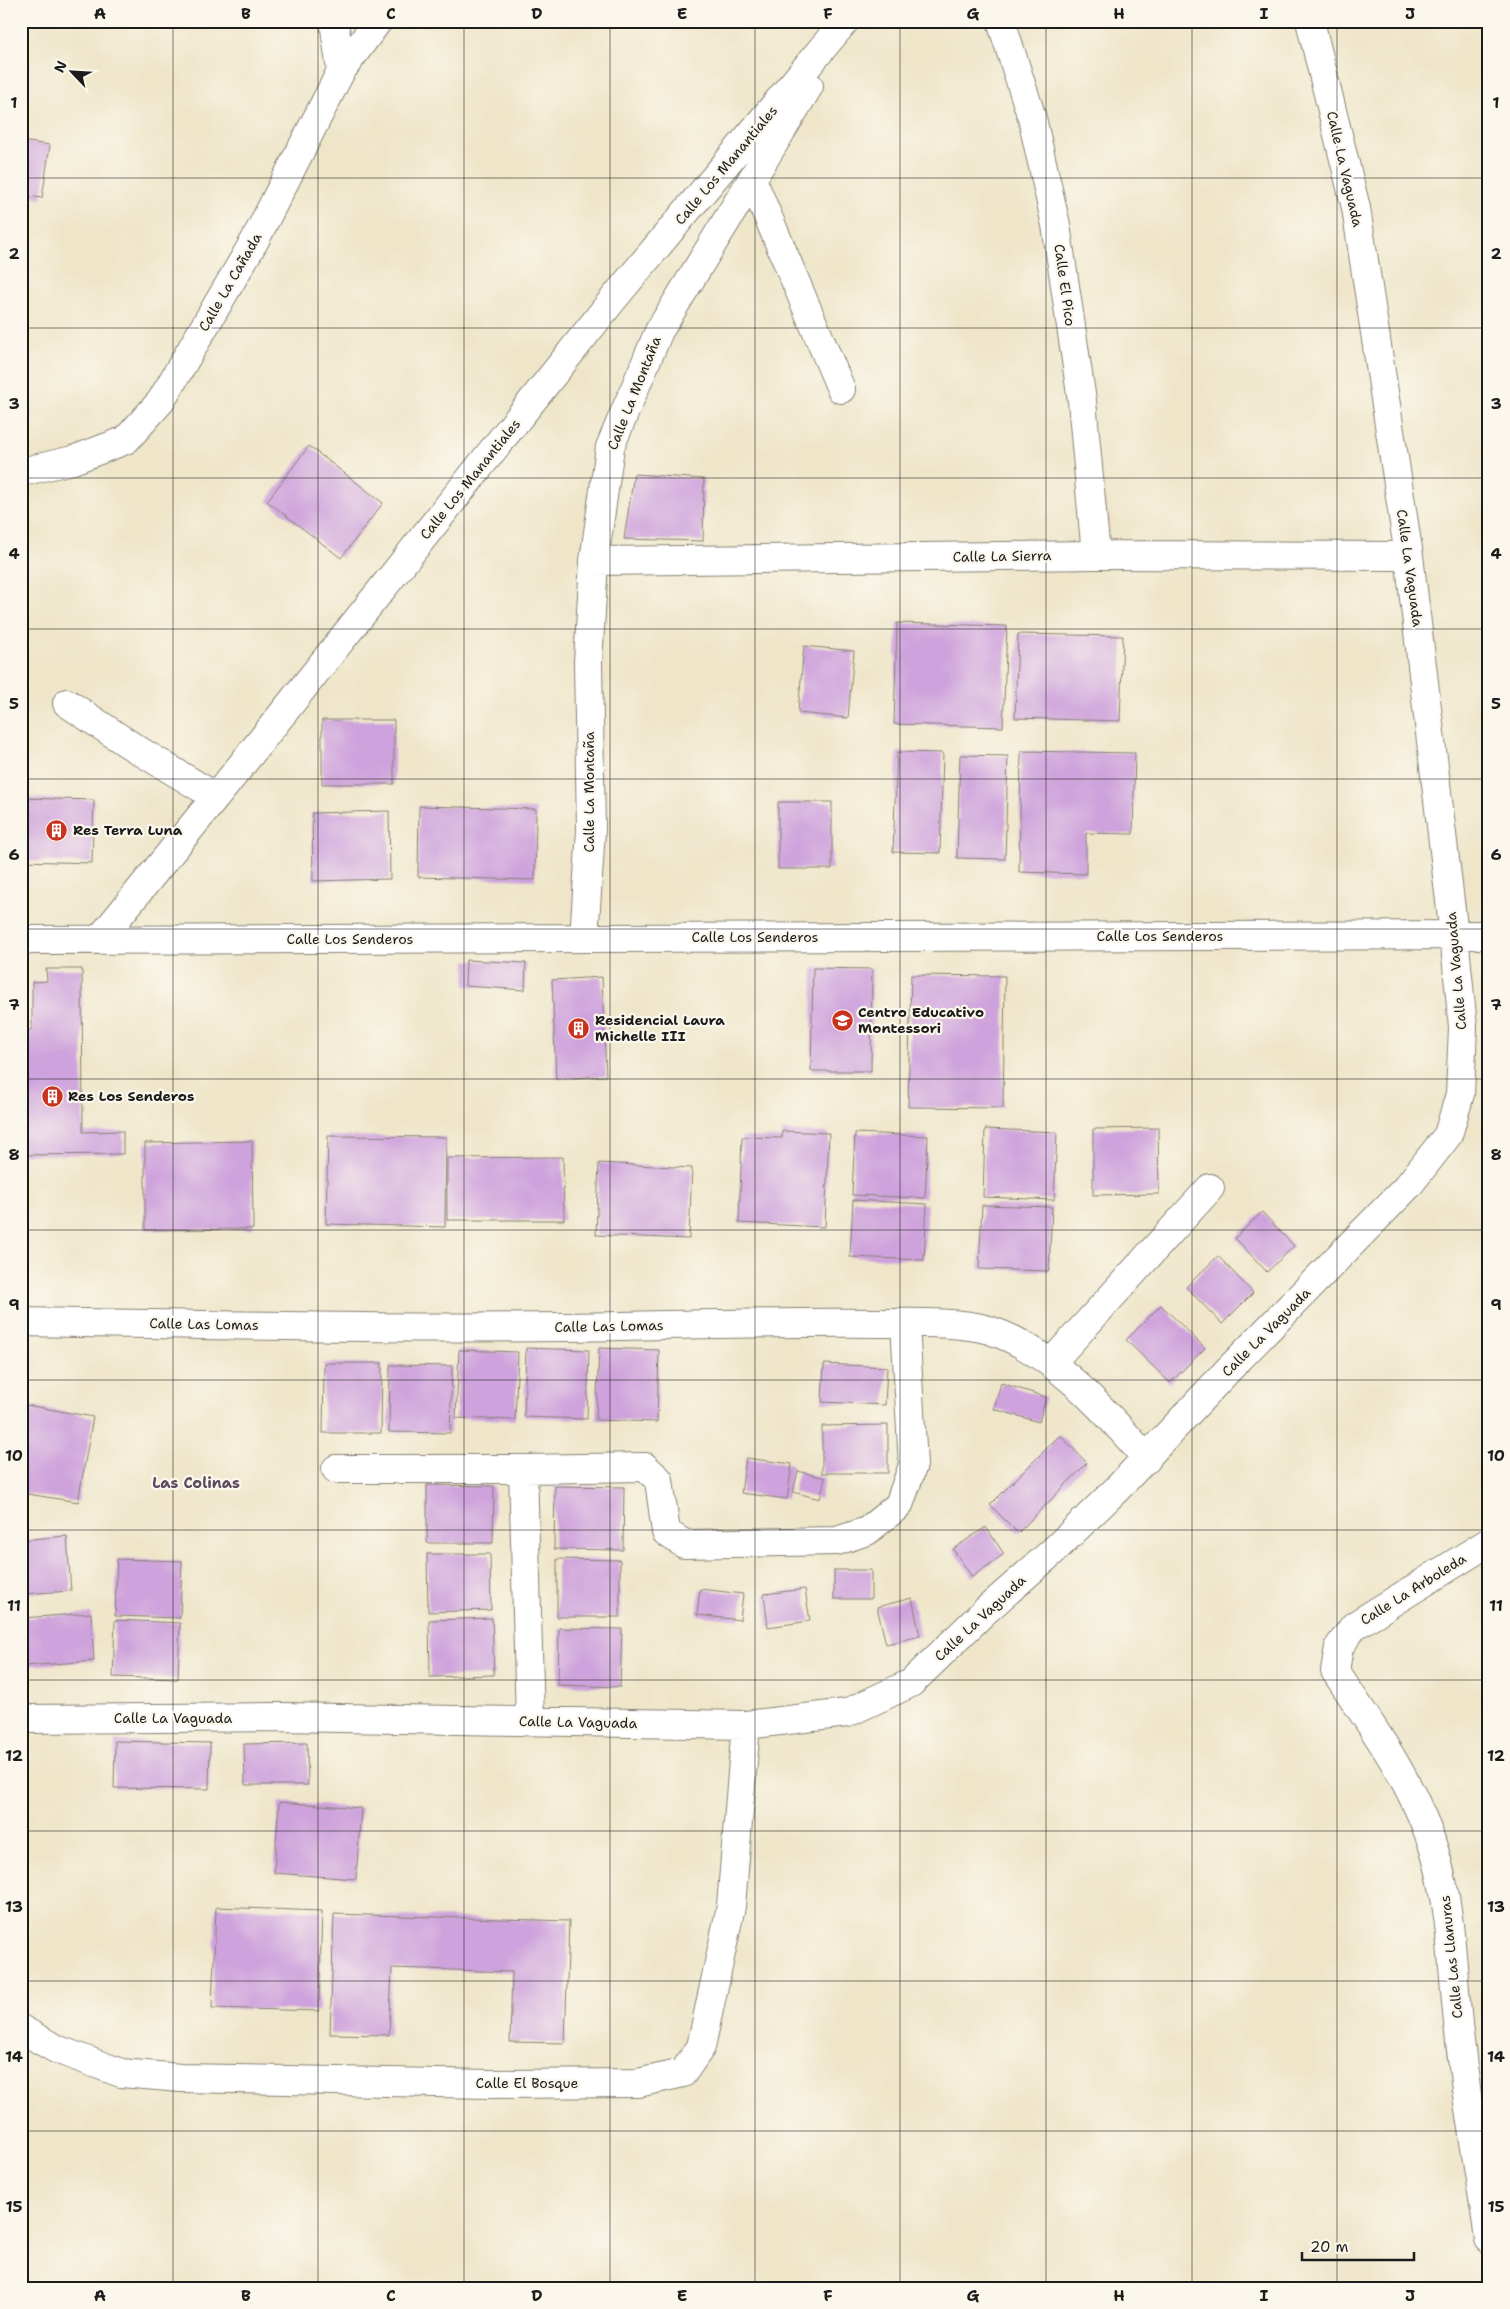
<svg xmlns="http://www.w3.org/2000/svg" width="1510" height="2309" font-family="'Shantell Sans',sans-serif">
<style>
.building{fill:#cea2dc}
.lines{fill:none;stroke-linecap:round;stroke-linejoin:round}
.street-casing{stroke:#868173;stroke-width:30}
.street{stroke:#fff;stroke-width:28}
.grid{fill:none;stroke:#1c1c1c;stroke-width:1;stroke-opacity:0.55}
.labels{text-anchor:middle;stroke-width:4.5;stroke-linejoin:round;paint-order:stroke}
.street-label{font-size:14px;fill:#1c1c1c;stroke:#fbf7ec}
.poi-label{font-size:14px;font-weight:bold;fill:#1c1c1c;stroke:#fbf7ec;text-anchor:start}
.neighbourhood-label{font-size:15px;font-weight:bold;fill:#5a4b5f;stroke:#fbf7ec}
.neatline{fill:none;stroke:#1c1c1c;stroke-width:2}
.grid-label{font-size:16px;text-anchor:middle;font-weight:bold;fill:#1c1c1c}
</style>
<rect width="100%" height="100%" fill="#fbf7ec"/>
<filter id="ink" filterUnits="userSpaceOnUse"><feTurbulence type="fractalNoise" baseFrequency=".02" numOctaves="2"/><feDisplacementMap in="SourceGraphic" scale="10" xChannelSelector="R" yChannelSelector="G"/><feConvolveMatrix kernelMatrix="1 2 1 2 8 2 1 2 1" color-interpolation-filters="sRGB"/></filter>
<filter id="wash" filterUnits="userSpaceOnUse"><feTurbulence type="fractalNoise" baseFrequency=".0096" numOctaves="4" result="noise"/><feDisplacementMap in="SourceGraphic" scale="20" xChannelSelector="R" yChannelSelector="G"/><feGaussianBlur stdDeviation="1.12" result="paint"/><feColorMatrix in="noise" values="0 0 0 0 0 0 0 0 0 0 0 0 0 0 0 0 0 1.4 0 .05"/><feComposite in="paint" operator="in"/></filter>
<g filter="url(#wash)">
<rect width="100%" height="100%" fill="#efe6ca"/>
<g id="blocks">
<path class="building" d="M21,141L50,145L42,198L21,195Z
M309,446L383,503L341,558L267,501Z
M634,474L704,479L703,541L624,539Z
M897,623L1007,626L1003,727L894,724Z
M1018,634L1123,636L1120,721L1015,718Z
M804,646L854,651L848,718L798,713Z
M322,720H394V784H322Z
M1021,751L1135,753L1133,834L1086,833V874L1019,872Z
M897,752L943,753L940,853L893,852Z
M960,755L1008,756L1005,859L957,858Z
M21,798L94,800L92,863L21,861Z
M778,802H832V869H778Z
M419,806L536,809L535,880L418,877Z
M389,811L390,879L313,881L312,813Z
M466,960L526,963L525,990L465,986Z
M813,968L872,969L871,1071H811Z
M46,969H82L83,1132L123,1131V1154L21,1155V1061H25L21,1057V1039L32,1028V982L47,981Z
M911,975L1005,976L1003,1108L908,1107Z
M602,977L606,1076L556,1079L552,980Z
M1158,1128L1159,1194L1093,1195V1129Z
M985,1129L1057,1132L1054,1200L983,1197Z
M782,1131L829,1133L825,1227L739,1223L742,1137L782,1138Z
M855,1133L928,1136L925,1198L852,1195Z
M328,1136L446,1137L445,1227L326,1224Z
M252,1141L253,1229L145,1230V1143Z
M563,1157L564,1220H447V1158Z
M599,1163L692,1168L689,1239L596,1235Z
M853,1200L927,1204L924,1260L850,1257Z
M982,1205L1052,1207L1049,1271L979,1269Z
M1262,1212L1294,1246L1267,1272L1235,1238Z
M1218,1256L1253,1293L1222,1324L1186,1287Z
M1161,1305L1205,1348L1170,1383L1126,1340Z
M526,1348L589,1350L587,1419L524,1417Z
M599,1348L659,1350L657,1422L596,1420Z
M459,1350L518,1352L515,1420L456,1418Z
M324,1363H382L381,1433H323Z
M824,1364L887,1367L885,1405L822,1402Z
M390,1365L452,1366L450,1433L389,1432Z
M1001,1383L1046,1397L1039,1422L994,1409Z
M21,1404L93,1417L78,1502L21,1493Z
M888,1425V1473H822V1426Z
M1060,1435L1087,1463L1018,1533L990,1505Z
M746,1458L792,1464L787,1499L741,1493Z
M798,1471L825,1478L820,1499L793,1492Z
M427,1485L494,1486L493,1543H427Z
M555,1486L624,1487L623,1550L554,1549Z
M986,1527L1004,1554L972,1577L953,1549Z
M67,1536L71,1591L21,1594V1540Z
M427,1554H490L491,1610L428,1612Z
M117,1559L182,1561L180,1618L115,1616Z
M557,1559L620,1560V1617H557Z
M834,1570H871V1599H834Z
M700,1589L743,1594L740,1620L697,1615Z
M805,1589L810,1621L768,1627L764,1594Z
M912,1598L920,1636L886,1644L877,1607Z
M91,1613L94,1661L25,1666L22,1618Z
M492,1618L494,1675L430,1677L429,1620Z
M115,1620L180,1623L178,1679L113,1677Z
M559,1628L622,1629L620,1687L558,1685Z
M115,1741L210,1743L209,1789L114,1788Z
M307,1743L308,1785H245L244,1744Z
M279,1802L361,1808L356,1879L274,1873Z
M216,1907L322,1911L319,2011L212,2008Z
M334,1914L569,1921L565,2043L510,2042L512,1972L392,1968L389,2035L330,2034Z"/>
</g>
</g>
<g filter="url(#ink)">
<use href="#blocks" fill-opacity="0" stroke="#868173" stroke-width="1"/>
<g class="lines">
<defs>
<path id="street" d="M334,21L341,71
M1001,21L1032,118L1056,225L1082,401L1096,555
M752,179L841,389
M21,472L73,460L126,440L161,401L255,240L341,71L378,21
M594,561L1096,555L1409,556
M67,703L130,745L216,797
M584,938L591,830L588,662L594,561L610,447L659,331L809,86
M21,940L1489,935
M99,940L216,797L615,297L845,21
M21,1322C222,1325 423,1330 623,1326C708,1324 793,1322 877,1323C909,1323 960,1321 989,1330C1050,1349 1106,1411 1147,1459
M1051,1363L1210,1188
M336,1469H523
M1489,1542L1354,1626L1339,1647L1335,1671C1373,1728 1416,1787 1435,1853C1453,1914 1452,1978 1460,2041C1467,2107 1480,2173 1489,2239
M21,1719L282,1717L746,1725L847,1713L911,1683L983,1613L1051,1553L1116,1490L1230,1368L1408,1186L1448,1135L1460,1094L1463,1027L1454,935L1409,556L1356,208L1310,21
M530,1722L523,1469L645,1467L659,1480L666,1532L684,1544L837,1541L867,1531L899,1505L913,1465L905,1323
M21,2029L56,2049L121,2073L181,2078L489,2084L638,2083L683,2073L701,2047L731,1906L746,1725"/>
</defs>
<use href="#street" class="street-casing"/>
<use href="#street" class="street"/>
</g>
</g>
<path class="grid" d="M173,21V2288M318,21V2288M464,21V2288M610,21V2288M755,21V2288M900,21V2288M1046,21V2288M1192,21V2288M1337,21V2288M21,178H1489M21,328H1489M21,478H1489M21,629H1489M21,779H1489M21,929H1489M21,1079H1489M21,1230H1489M21,1380H1489M21,1530H1489M21,1680H1489M21,1831H1489M21,1981H1489M21,2131H1489"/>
<defs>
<symbol id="building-disc" viewBox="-11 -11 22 22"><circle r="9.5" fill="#c8321e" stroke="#fbf7ec"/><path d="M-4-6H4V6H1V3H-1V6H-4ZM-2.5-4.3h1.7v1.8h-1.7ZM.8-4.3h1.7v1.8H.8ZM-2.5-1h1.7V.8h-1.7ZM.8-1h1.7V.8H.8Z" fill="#fff"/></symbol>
<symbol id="school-disc" viewBox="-11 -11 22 22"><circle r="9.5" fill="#c8321e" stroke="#fbf7ec"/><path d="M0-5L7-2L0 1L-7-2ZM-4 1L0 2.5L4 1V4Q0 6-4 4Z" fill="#fff"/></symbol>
</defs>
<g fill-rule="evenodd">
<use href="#building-disc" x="44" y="818" width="25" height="25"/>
<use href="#school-disc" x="830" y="1008" width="25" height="25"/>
<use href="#building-disc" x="566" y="1016" width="25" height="25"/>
<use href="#building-disc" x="40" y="1084" width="25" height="25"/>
</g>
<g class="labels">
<g class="street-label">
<text transform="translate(726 165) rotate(-50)" y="5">Calle Los Manantiales</text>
<text transform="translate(1345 169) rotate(77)" y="5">Calle La Vaguada</text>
<text transform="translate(230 282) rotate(-60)" y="5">Calle La Cañada</text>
<text transform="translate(1065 285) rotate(82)" y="5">Calle El Pico</text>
<text transform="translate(634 393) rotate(-68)" y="5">Calle La Montaña</text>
<text transform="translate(470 479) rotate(-51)" y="5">Calle Los Manantiales</text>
<text transform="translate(1002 556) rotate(-1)" y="5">Calle La Sierra</text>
<text transform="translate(1410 568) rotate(82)" y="5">Calle La Vaguada</text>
<text transform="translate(589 792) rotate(-90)" y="5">Calle La Montaña</text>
<text x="1160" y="941">Calle Los Senderos</text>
<text x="755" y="942">Calle Los Senderos</text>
<text x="350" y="944">Calle Los Senderos</text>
<text transform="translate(1456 971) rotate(-95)" y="5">Calle La Vaguada</text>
<text transform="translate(204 1324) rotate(1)" y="5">Calle Las Lomas</text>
<text transform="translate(609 1326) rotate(-1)" y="5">Calle Las Lomas</text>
<text transform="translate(1266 1332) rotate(-45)" y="5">Calle La Vaguada</text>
<text transform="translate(1413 1589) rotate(-32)" y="5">Calle La Arboleda</text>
<text transform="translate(980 1618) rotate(-43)" y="5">Calle La Vaguada</text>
<text x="173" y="1723">Calle La Vaguada</text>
<text transform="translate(578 1722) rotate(1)" y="5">Calle La Vaguada</text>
<text transform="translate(1451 1957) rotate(-96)" y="5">Calle Las Llanuras</text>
<text x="527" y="2088">Calle El Bosque</text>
</g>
<g class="poi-label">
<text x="73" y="835">Res Terra Luna</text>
<text x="858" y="1017">Centro Educativo<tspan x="858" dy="16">Montessori</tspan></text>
<text x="595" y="1025">Residencial Laura<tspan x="595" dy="16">Michelle III</tspan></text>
<text x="68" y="1101">Res Los Senderos</text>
</g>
<g class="neighbourhood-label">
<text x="196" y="1488">Las Colinas</text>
</g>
</g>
<rect width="1510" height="2309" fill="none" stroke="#fbf7ec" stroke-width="55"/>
<g transform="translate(72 72) rotate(295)" stroke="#fbf7ec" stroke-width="4" paint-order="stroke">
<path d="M0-4L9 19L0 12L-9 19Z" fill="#1c1c1c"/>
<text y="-8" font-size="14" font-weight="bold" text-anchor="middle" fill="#1c1c1c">N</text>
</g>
<path d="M1302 2252v8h112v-8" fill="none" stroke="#1c1c1c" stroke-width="2.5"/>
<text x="1310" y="2252" font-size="15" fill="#1c1c1c" stroke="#fbf7ec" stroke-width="4" paint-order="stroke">20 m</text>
<rect x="28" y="28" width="1454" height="2254" class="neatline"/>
<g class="grid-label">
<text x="100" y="19">A</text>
<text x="246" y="19">B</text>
<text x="391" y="19">C</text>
<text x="537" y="19">D</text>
<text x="682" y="19">E</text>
<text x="828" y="19">F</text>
<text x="973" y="19">G</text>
<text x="1119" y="19">H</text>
<text x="1264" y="19">I</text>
<text x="1410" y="19">J</text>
<text x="14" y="108">1</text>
<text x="1496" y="108">1</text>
<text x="14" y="259">2</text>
<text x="1496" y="259">2</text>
<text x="14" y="409">3</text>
<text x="1496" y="409">3</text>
<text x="14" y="559">4</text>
<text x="1496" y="559">4</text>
<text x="14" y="709">5</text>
<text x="1496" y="709">5</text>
<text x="14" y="860">6</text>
<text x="1496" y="860">6</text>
<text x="14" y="1010">7</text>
<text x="1496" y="1010">7</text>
<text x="14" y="1160">8</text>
<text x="1496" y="1160">8</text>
<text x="14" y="1310">9</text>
<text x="1496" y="1310">9</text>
<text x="14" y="1461">10</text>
<text x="1496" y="1461">10</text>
<text x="14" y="1611">11</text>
<text x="1496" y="1611">11</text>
<text x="14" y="1761">12</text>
<text x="1496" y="1761">12</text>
<text x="14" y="1912">13</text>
<text x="1496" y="1912">13</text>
<text x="14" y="2062">14</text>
<text x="1496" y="2062">14</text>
<text x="14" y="2212">15</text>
<text x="1496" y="2212">15</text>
<text x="100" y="2301">A</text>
<text x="246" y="2301">B</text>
<text x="391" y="2301">C</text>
<text x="537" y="2301">D</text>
<text x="682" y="2301">E</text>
<text x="828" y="2301">F</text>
<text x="973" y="2301">G</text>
<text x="1119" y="2301">H</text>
<text x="1264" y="2301">I</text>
<text x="1410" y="2301">J</text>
</g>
</svg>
